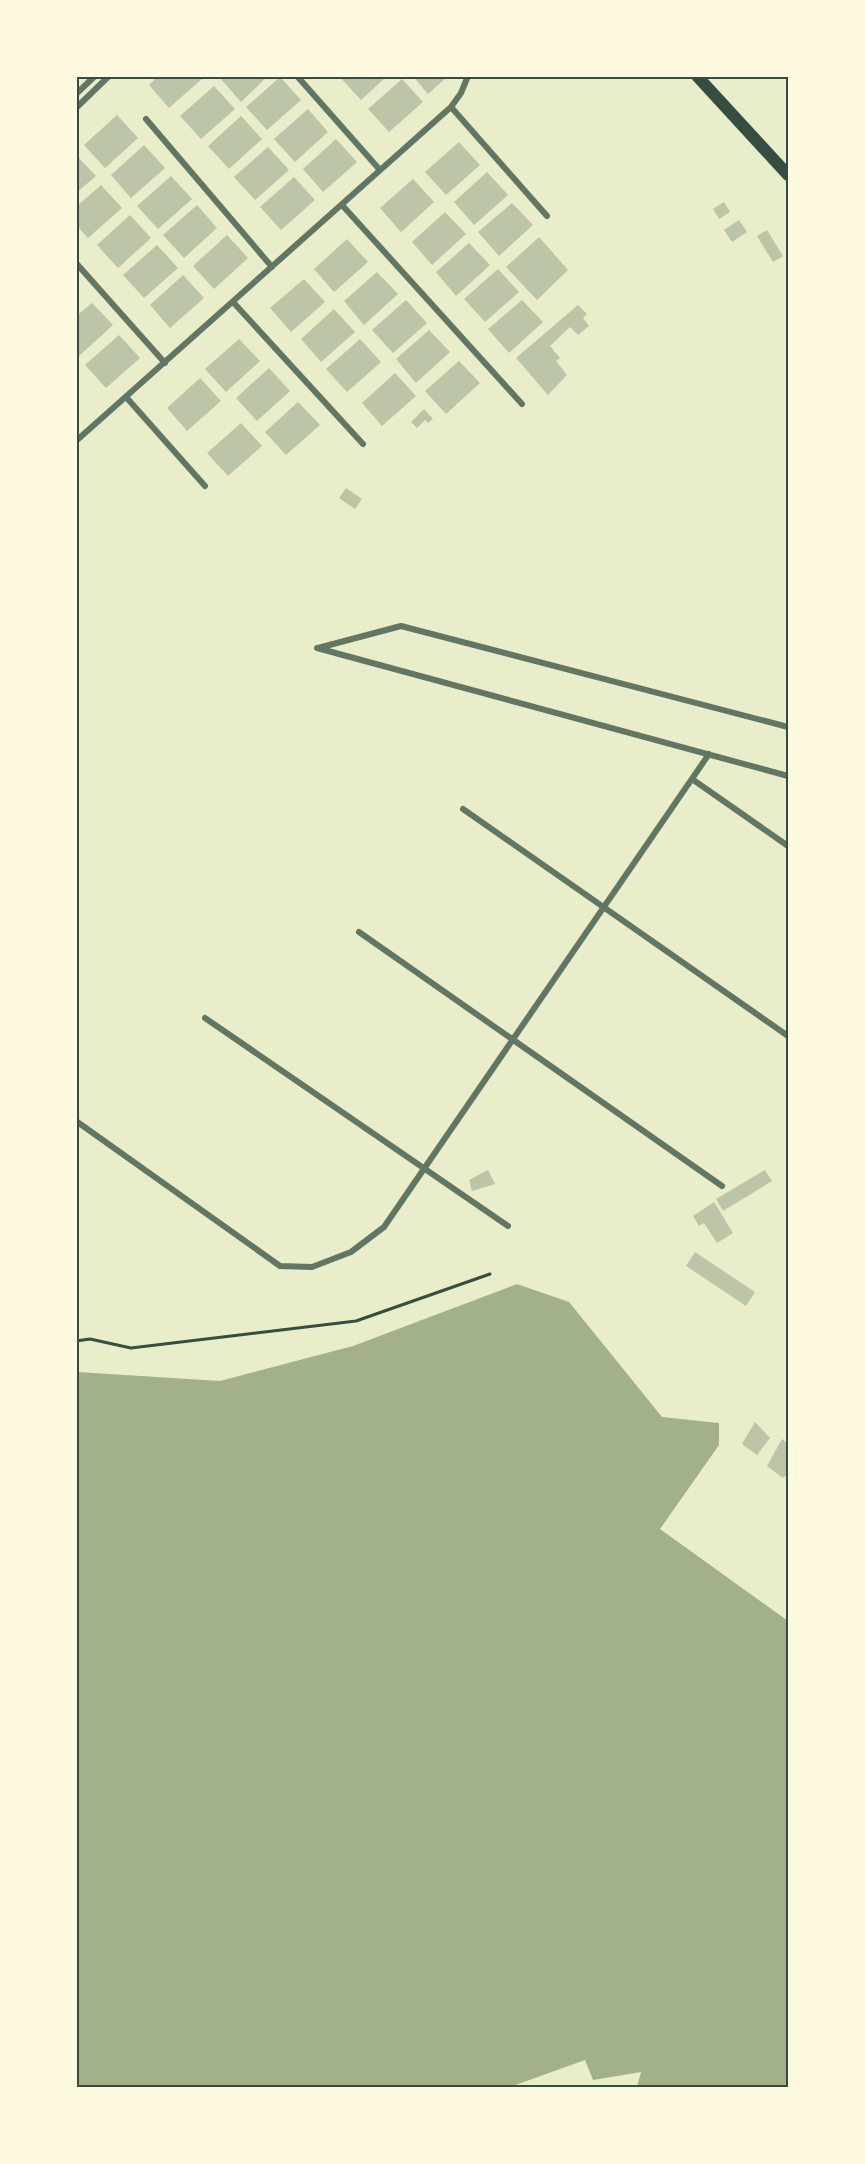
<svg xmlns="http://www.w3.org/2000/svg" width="865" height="2164" font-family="Helvetica,sans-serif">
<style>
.water{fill:#a3b18a}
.building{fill:#bcc5a7}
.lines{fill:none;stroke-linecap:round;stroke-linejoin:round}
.path{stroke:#344e41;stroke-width:3}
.minor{stroke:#617663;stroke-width:6}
.secondary{stroke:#344e41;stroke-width:12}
.neatline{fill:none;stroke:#344e41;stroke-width:2}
</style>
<rect width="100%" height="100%" fill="#e9edc9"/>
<path class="water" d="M517,1284L569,1302L662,1417L719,1423V1445L660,1529L788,1621V2087H637L641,2072L593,2080L585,2060L510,2087H77V1372L220,1381L353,1346Z"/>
<path class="building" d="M158,76H202L203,78L169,108L149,85Z
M222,76H268L241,102L220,78Z
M339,76H387L361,100Z
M413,76H448L428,94Z
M280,77L301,100L267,130L246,107Z
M402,79L423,102L389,132L368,109Z
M214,86L235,109L201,139L180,116Z
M308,109L328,132L295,162L274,139Z
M117,115L138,138L105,168L84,145Z
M241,116L262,139L229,169L208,146Z
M336,139L357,162L323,192L303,169Z
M459,142L480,165L446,195L425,172Z
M144,145L165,168L131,198L111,175Z
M268,147L289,170L255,200L234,177Z
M76,155L96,176L76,193Z
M487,172L508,195L474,225L454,202Z
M171,176L192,199L158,229L137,206Z
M294,177L315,200L281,230L260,207Z
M413,179L434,202L401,232L380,208Z
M101,185L122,208L88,238L76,225V207Z
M724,202L730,212L719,219L713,209Z
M512,203L533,225L499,256L478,232Z
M197,205L217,228L184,258L163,235Z
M445,212L466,234L432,265L412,242Z
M130,215L151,238L118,268L97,245Z
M739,220L747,232L732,242L724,230Z
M767,230L783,256L773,262L757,236Z
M227,235L248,258L214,289L193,266Z
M539,237L568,270L537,300L506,267Z
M347,239L368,262L334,292L314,269Z
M469,243L490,265L456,296L436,272Z
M157,245L178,268L144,298L123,275Z
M498,269L519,292L485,322L464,299Z
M377,272L398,294L364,325L344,301Z
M183,275L204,298L170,328L150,305Z
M304,279L325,302L291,332L270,308Z
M406,300L427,323L393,353L372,330Z
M522,300L543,322L509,353L488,329Z
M92,303L113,325L79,356L76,353V316Z
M578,305L587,314L583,318L589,326L578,335L570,327L550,346L560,358L556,361L567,375L548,395L516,358Z
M334,309L355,332L321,362L301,339Z
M429,330L450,352L416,383L396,359Z
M119,335L140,358L106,388L85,365Z
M239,339L260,361L226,392L205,369Z
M360,339L381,362L347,392L326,369Z
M459,361L480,383L446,414L425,391Z
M269,368L290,391L257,421L236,398Z
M395,373L416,396L382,426L362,403Z
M200,378L221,401L187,431L167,408Z
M298,402L320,425L286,455L265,432Z
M424,409L433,419L428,423L425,420L417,428L411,422Z
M241,423L262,446L228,476L207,453Z
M346,488L362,499L355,509L339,498Z
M488,1170L495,1184L472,1191L469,1180Z
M765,1170L772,1181L723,1211L716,1199Z
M714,1202L733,1233L717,1243L704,1223L699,1226L693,1216Z
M695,1252L755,1292L746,1306L686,1266Z
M755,1422L770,1438L757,1455L742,1444Z
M782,1439L788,1444V1474L783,1478L767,1466Z"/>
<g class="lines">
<path class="path" d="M76,1341L90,1339L131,1348L356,1321L490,1274"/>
<path class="minor" d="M297,76L380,170
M76,94L95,76
M451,107L547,216
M76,108L109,76
M146,119L272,267
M342,205L522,404
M76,263L165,363
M233,302L363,444
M126,397L205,486
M76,441L451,107L461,93L468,76
M317,648L788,776
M318,648L401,626L788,727
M692,779L788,846
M463,809L788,1036
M359,932L722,1186
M205,1018L508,1226
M76,1121L280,1266L312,1267L351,1252L384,1227L709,754"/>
<path class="secondary" d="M697,76L788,175"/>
</g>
<rect width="865" height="2164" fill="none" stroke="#fefae0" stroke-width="156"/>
<rect x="78" y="78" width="709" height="2008" class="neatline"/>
</svg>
